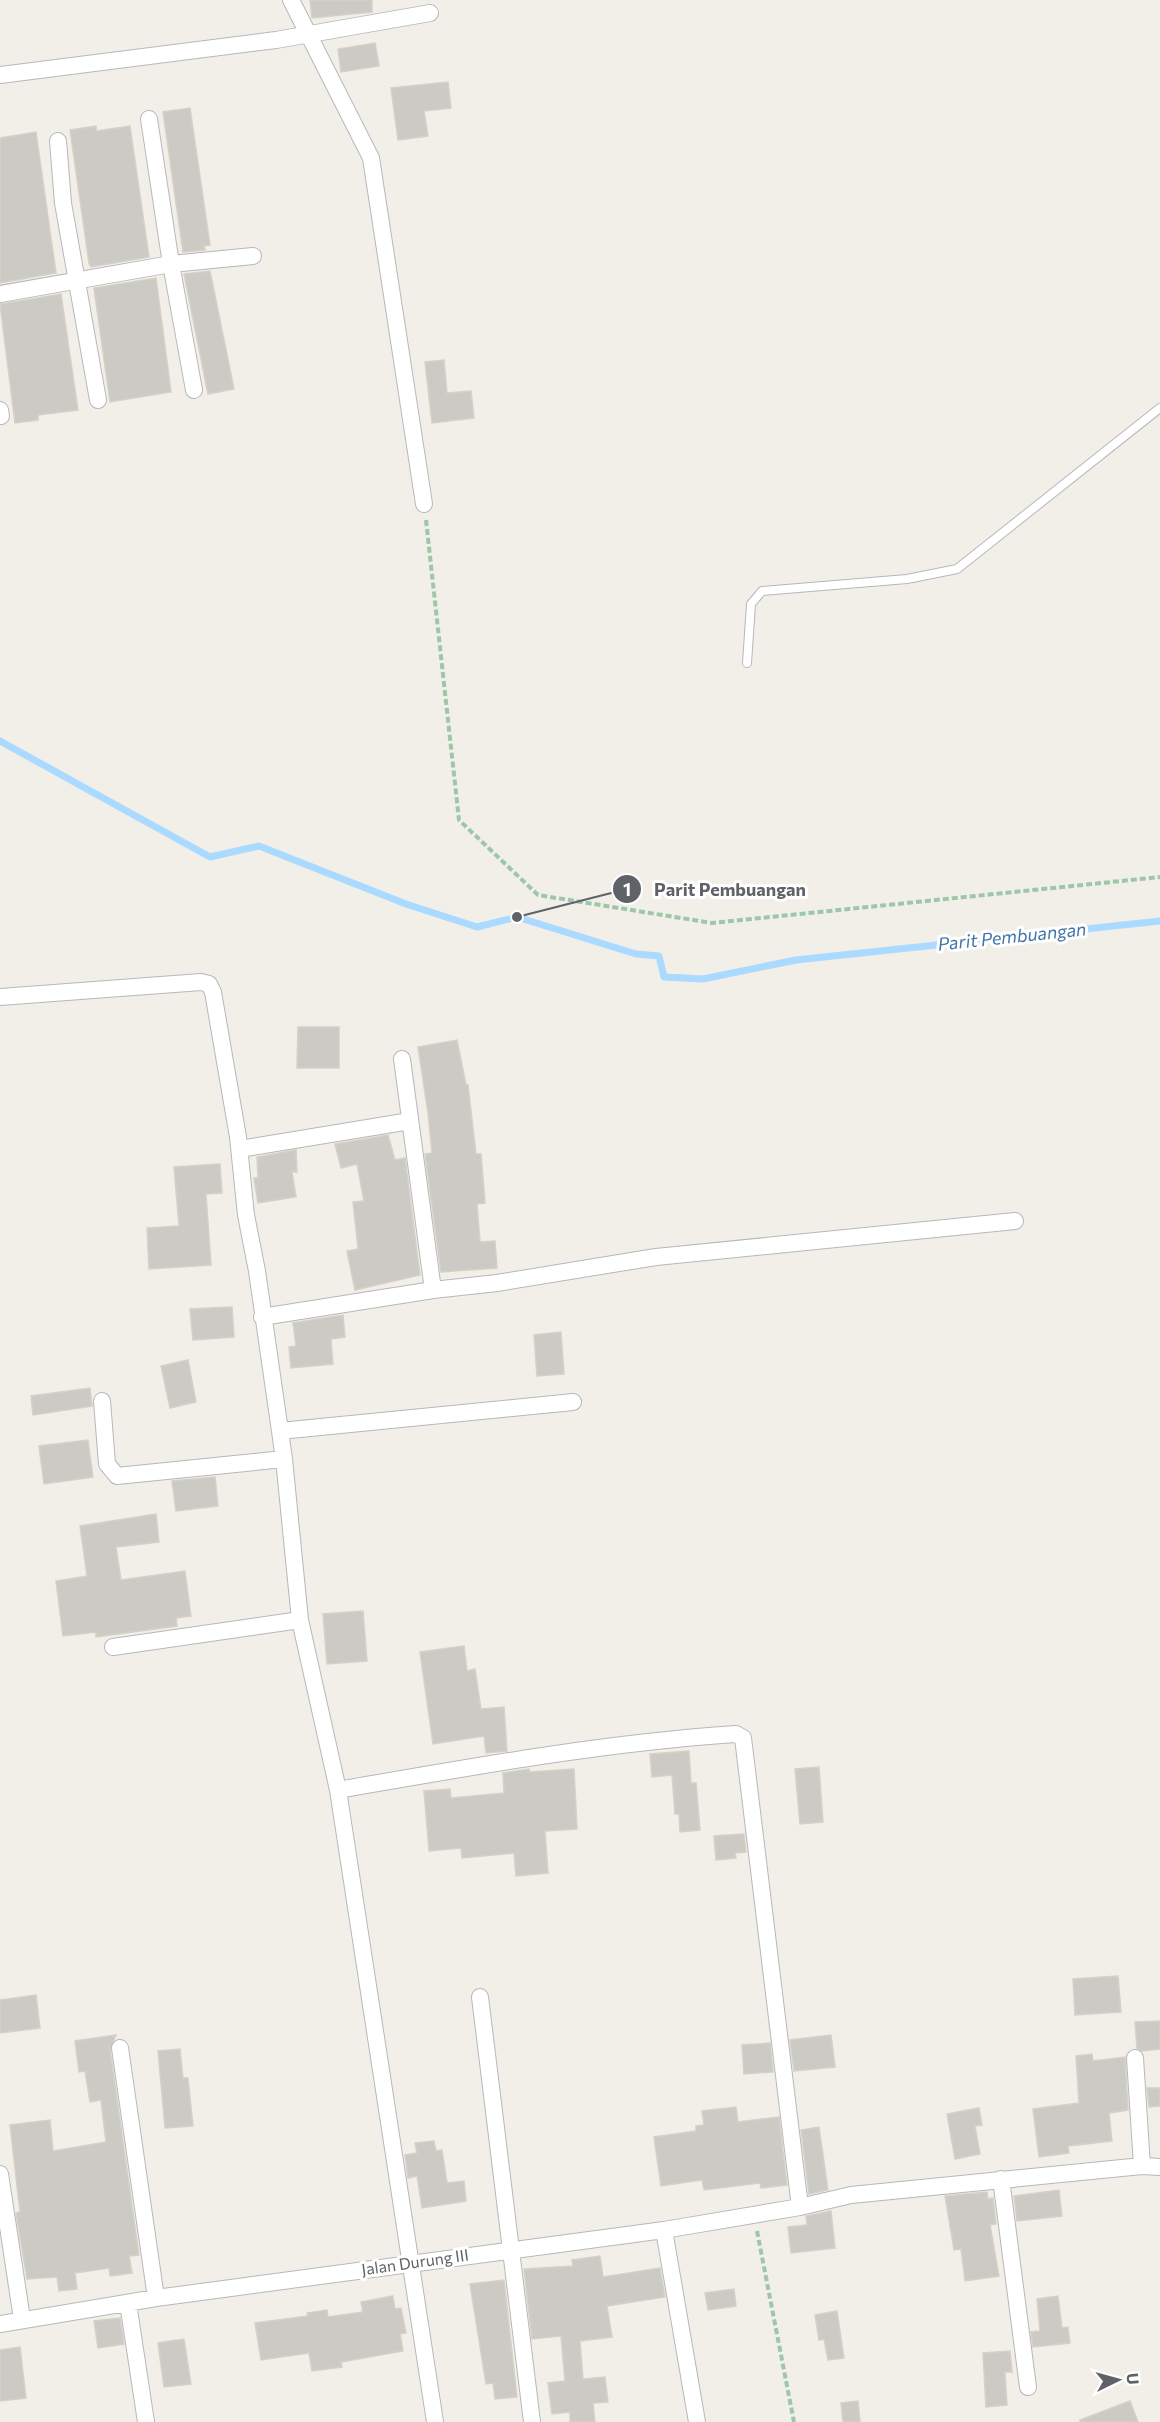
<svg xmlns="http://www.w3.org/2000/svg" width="1160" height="2422" font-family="Commissioner,sans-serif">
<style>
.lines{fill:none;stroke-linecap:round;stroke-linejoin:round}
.stream{stroke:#aadaff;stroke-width:7}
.building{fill:#cccac5;stroke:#d6d1c6;stroke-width:1.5}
.service-casing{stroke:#b5b8bc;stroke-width:10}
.minor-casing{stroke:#b5b8bc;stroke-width:18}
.path{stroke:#9cc7a9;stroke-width:4;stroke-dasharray:6 3;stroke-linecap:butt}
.service{stroke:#fff;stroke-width:8}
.minor{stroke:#fff;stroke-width:16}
.labels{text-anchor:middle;stroke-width:6;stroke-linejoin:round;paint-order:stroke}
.street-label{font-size:16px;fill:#5f6368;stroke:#fff}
.water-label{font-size:18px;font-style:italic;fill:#4174aa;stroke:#fff}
.leader{fill:none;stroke:#5f6368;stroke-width:2}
.callout-dot{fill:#5f6368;stroke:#fff;stroke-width:2}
.mark-label{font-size:18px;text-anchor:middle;font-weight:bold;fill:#fff}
.callout-label{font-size:18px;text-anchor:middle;font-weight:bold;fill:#5f6368;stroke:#fff;stroke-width:6;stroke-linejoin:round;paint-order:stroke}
</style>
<rect width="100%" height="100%" fill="#f1efe8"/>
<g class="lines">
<path class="stream" d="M0,741L210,857L259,846L406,904L477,927L517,917L636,954L659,956L664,977L703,979L796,960L1160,921"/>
</g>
<path class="building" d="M310,0H372V12L312,18Z
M375,43L379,66L341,72L338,49Z
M448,82L451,108L424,111L428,136L398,140L391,88Z
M190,108L210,245L204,246L205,250L183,252L163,112Z
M96,126V131L130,126L149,257L91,267L89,263L70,130Z
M36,132L56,273L0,283V138Z
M210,271L234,389L208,394L184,274Z
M156,278L171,392L110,402L94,288Z
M61,294L78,410L38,415V420L15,423L0,304Z
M444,360L447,393L471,391L474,418L432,423L425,362Z
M298,1027H339V1068H297Z
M457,1040L466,1085H468L476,1154H481L485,1203L477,1204L480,1242L495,1241L497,1268L441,1272L425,1154L432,1153L428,1113L418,1047Z
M388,1135L395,1160L405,1158L420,1275L355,1290L347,1251L358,1249L353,1202L364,1201L357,1164L341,1168L335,1144Z
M296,1150L297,1172H292L296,1197L258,1203L254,1178H258L257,1157Z
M220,1164L222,1193L206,1194L211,1265L149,1269L147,1228L179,1226L174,1167Z
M232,1307L234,1337L193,1340L190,1309Z
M343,1315L345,1337L331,1339L333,1364L291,1368L289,1347L296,1346L293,1323Z
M561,1332L564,1374L537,1376L534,1335Z
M188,1360L196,1402L170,1408L161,1366Z
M90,1388L92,1406L33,1415L31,1396Z
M88,1440L93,1477L44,1484L39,1446Z
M215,1477L218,1506L176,1511L172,1481Z
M156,1514L159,1542L116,1547L121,1580L185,1571L191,1616L176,1618L177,1626L96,1637V1632L63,1636L56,1581L87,1576L80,1526Z
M363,1611L367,1661L327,1664L323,1614Z
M464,1646L467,1671L475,1669L481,1709L504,1707L507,1751L486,1753L484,1736L433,1744L420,1652Z
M689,1751L691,1783H696L700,1830L680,1832L679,1814H675L672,1775L652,1777L650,1754Z
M819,1767L823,1822L800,1824L795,1769Z
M529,1769L530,1772L574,1769L577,1829L545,1831L548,1873L516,1876L514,1853L462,1858L461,1848L429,1851L424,1791L450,1789L451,1798L504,1793L503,1773Z
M744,1834L746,1852L735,1853L736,1858L716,1860L714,1836Z
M1118,1976L1121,2012L1075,2015L1073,1979Z
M36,1995L40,2028L0,2033V2000Z
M1160,2021V2049L1142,2051L1137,2048L1135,2022Z
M116,2035L110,2049L139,2255L129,2256L132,2273L110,2276L109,2268L75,2273L77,2289L59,2291L57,2277L27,2279L16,2213L20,2212L10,2125L50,2120L53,2151L106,2142L101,2100L90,2102L85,2071L79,2072L75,2041Z
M831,2035L835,2067L794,2071L790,2040Z
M770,2043L773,2072L744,2074L742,2045Z
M180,2049L183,2078H188L193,2126L165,2128L158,2051Z
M1092,2054L1093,2061L1125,2057L1128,2110L1109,2113L1112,2141L1068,2146L1069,2153L1039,2157L1033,2109L1079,2103L1076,2056Z
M1147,2088H1160V2106L1149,2107Z
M736,2107L738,2122L779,2117L787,2185L761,2188L760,2183L704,2190L702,2180L661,2186L654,2137L696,2131V2126L704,2125L702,2111Z
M979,2108L982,2125L975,2126L980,2154L955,2159L947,2114Z
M819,2127L828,2190L809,2194L801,2130Z
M434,2141L436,2151L442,2150L447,2183L464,2181L466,2201L422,2208L417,2176L408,2178L405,2155L417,2153L415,2143Z
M1059,2190L1062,2216L1017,2221L1014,2196Z
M987,2192L988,2199L993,2198L996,2224L990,2225L999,2276L965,2281L961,2249L954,2250L945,2196Z
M831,2211L835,2248L791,2253L788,2227L807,2225L806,2216Z
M600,2256L603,2277L660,2268L665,2297L607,2306L612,2337L580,2341L583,2379L605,2377L608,2402L593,2403L595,2422H570V2412L552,2414L548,2383L565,2381L561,2336L532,2339L524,2269L573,2266L572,2260Z
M504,2280L517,2397L495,2399L493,2383L486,2384L470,2284Z
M734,2289L736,2306L708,2310L705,2293Z
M393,2296L395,2309L401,2308L406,2333L400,2334L403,2351L341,2362L342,2367L312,2371L309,2353L261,2360L255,2323L308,2316L307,2313L327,2310L328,2317L363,2312L361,2302Z
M1058,2296L1062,2328L1068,2327L1070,2343L1033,2347L1031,2332L1040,2331L1037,2299Z
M837,2311L844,2358L828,2360L824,2339L819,2340L815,2315Z
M120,2318L124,2344L98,2348L94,2321Z
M184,2339L191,2384L164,2387L158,2343Z
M20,2347L26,2398L0,2401V2350Z
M1010,2351L1012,2372H1005L1007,2405L986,2407L983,2353Z
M858,2401L860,2422H843L841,2403Z
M1130,2401L1138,2422H1080V2420Z"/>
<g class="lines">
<defs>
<path id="service" d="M747,663L751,604L762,591L907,579L957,569L1160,408"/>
<path id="minor" d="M291,0L371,158L424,504
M0,75L276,40L430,13
M149,119L171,264L194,390
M58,141L63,203L98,400
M0,294L171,264L253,256
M0,410L1,416
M0,997L201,982L209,984L213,992L238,1137L246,1215L257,1271L284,1459L300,1620L338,1790L435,2422
M402,1059L433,1290
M240,1149L410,1121
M262,1317L433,1290L497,1283L656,1257L1015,1221
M102,1401L107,1464L117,1476L284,1459
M280,1431L573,1402
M113,1647L300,1620
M338,1790C471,1767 602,1743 736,1734L743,1738L800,2207
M480,1997L532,2422
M120,2048L156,2298
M1135,2058L1142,2166
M0,2174L22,2319
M1001,2179L1028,2387
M664,2230L697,2422
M128,2303L146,2422
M0,2324L156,2298L664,2230L800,2207L851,2195L1142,2166L1160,2167"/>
</defs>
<use href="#service" class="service-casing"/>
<use href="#minor" class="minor-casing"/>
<path class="path" d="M426,520L459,820L538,895L712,923L1160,877
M757,2231L794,2422"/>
<use href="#service" class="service"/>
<use href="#minor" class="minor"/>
</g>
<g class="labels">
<g class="street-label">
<text transform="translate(415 2262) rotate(-8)" y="6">Jalan Durung III</text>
</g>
<g class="water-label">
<text transform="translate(1012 937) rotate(-6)" y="6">Parit Pembuangan</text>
</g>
</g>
<path class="leader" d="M517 917L627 889"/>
<g class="callout-dot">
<circle cx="517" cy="917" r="6"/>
<circle cx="627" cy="889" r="15"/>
</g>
<g class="mark-label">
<text x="627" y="896">1</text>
</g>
<g class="callout-label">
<text x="730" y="896">Parit Pembuangan</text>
</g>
<g transform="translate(1118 2380) rotate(85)" stroke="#ffffff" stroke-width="4.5" paint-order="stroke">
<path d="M0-4.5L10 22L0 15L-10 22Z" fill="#5f6368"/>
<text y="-9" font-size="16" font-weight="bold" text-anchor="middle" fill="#5f6368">U</text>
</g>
</svg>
